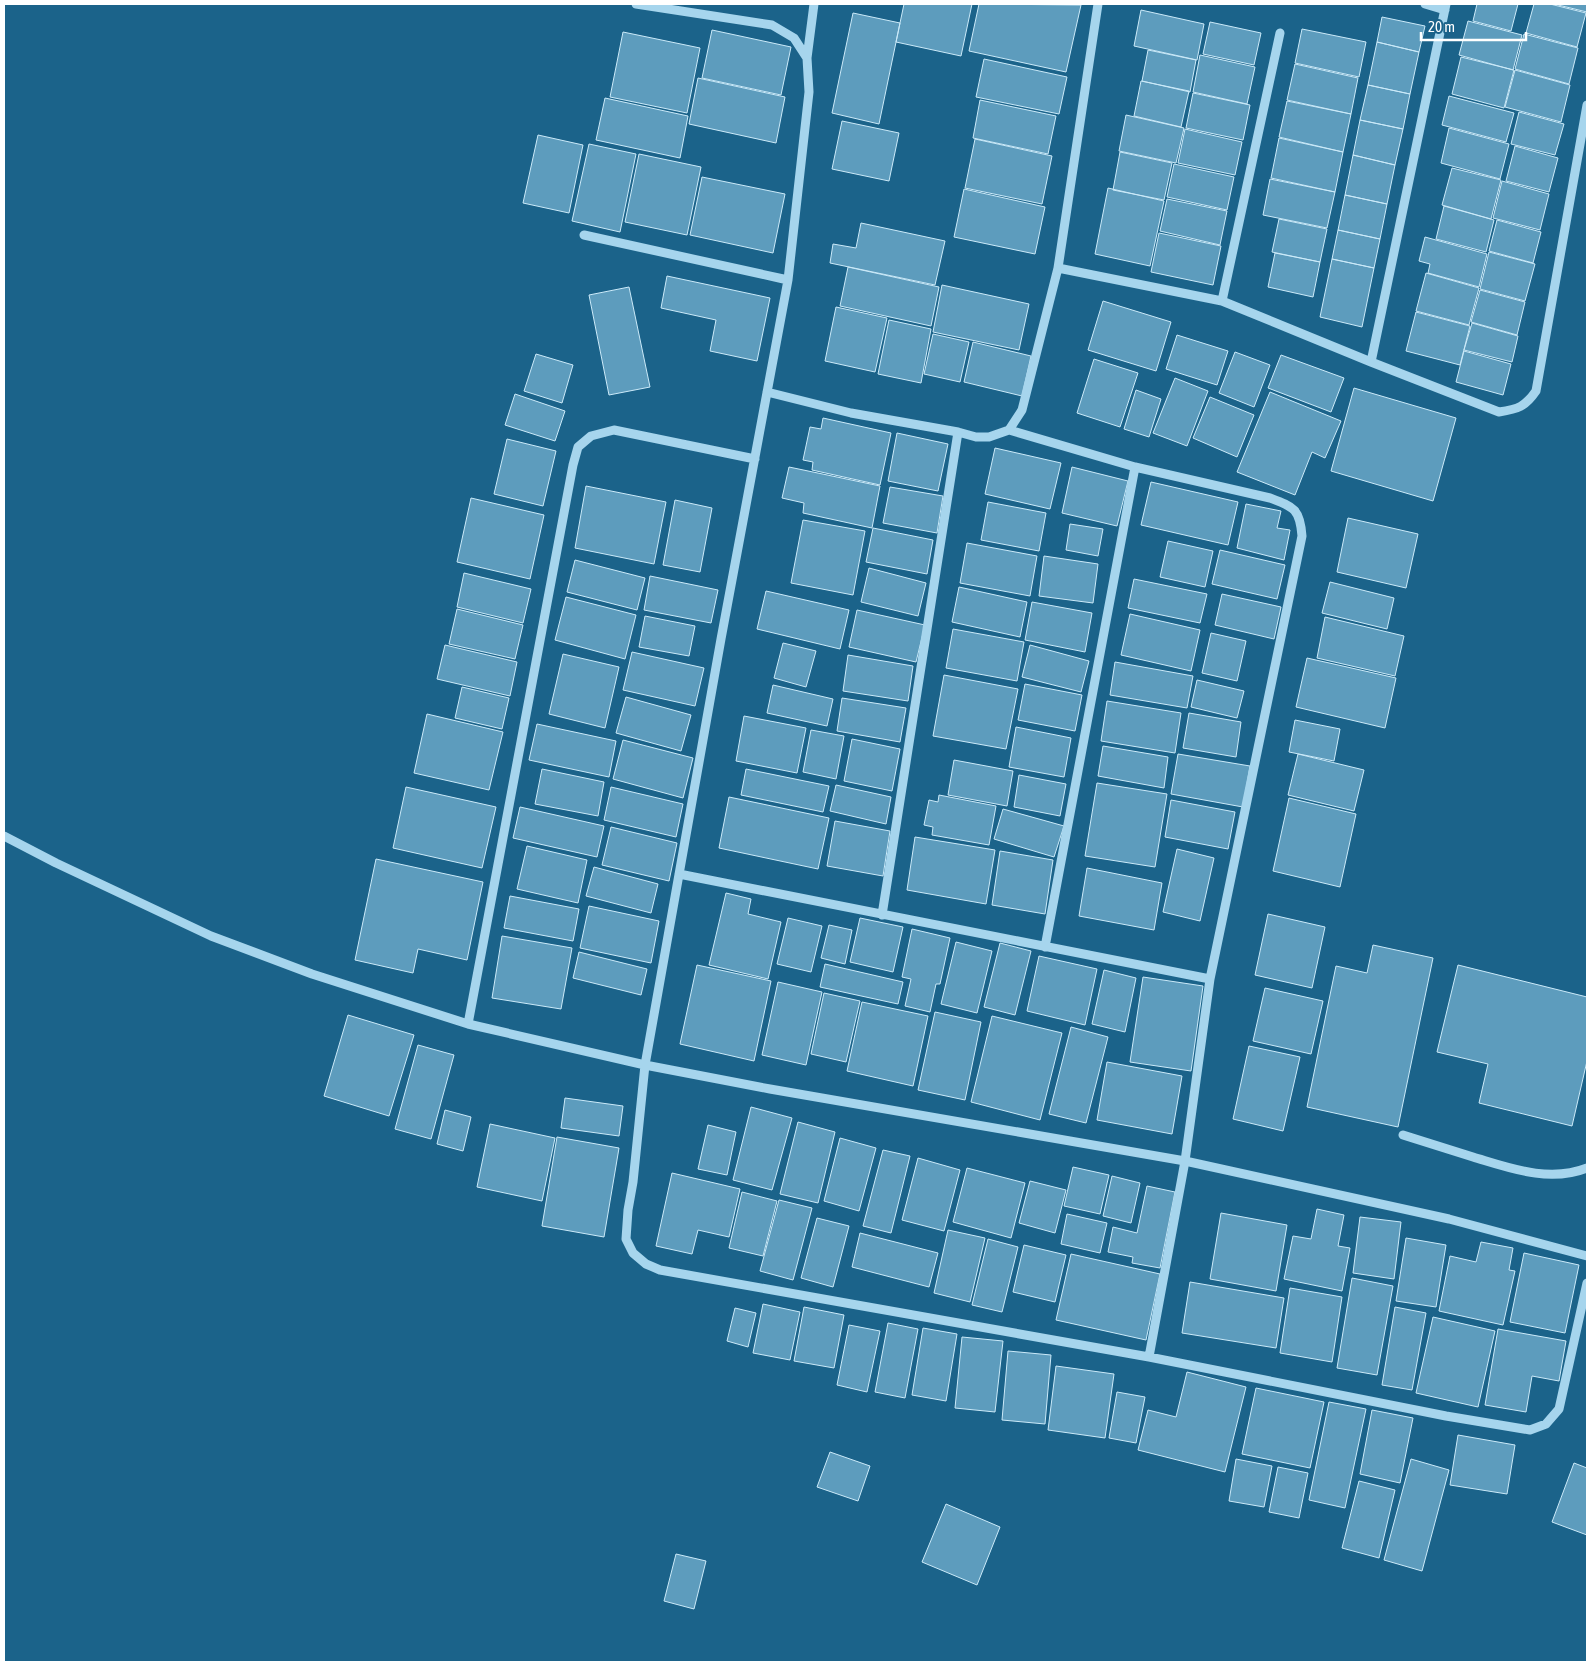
<svg xmlns="http://www.w3.org/2000/svg" width="1591" height="1666" font-family="'Asap Condensed',sans-serif">
<style>
.building{fill:#5d9cbd;stroke:#cbeaf9}
.lines{fill:none;stroke-linecap:round;stroke-linejoin:round}
.minor{stroke:#a6d5ed;stroke-width:9}
</style>
<rect width="100%" height="100%" fill="#1b638a"/>
<path class="building" d="M904,4H972L961,56L896,42Z
M979,4L1081,5L1066,72L969,51Z
M1477,4H1518L1511,31L1473,21Z
M1534,4H1550L1586,13L1577,47L1526,33Z
M1554,4H1587V12Z
M1141,10L1204,24L1197,60L1134,46Z
M853,13L900,23L879,124L832,113Z
M1382,17L1425,26L1419,52L1377,42Z
M1468,21L1522,35L1513,70L1459,55Z
M1210,22L1261,33L1254,65L1203,54Z
M1302,29L1366,42L1359,77L1295,63Z
M712,30L791,47L781,95L702,78Z
M623,32L700,48L687,113L610,97Z
M1524,34L1578,48L1569,84L1515,69Z
M1377,42L1419,52L1410,94L1368,85Z
M1148,50L1196,60L1190,92L1142,81Z
M1200,55L1255,67L1247,104L1193,92Z
M1461,57L1514,70L1504,108L1452,94Z
M984,59L1067,77L1059,114L976,97Z
M1295,64L1358,78L1351,114L1287,100Z
M1515,70L1570,85L1561,122L1505,107Z
M698,78L785,97L776,143L689,124Z
M1141,81L1189,91L1181,127L1134,116Z
M1368,85L1410,94L1403,129L1360,120Z
M1193,93L1250,105L1243,140L1186,128Z
M1449,96L1514,113L1506,142L1442,125Z
M605,98L688,116L680,158L596,140Z
M980,100L1056,116L1048,154L973,138Z
M1287,101L1351,114L1343,152L1279,137Z
M1519,112L1564,124L1555,155L1511,144Z
M1126,115L1184,128L1176,163L1119,151Z
M1360,120L1403,129L1395,165L1353,155Z
M842,121L899,133L889,181L832,169Z
M1449,128L1509,144L1500,179L1441,163Z
M1185,129L1242,142L1235,175L1178,163Z
M538,135L583,145L569,213L523,203Z
M1279,138L1343,152L1335,192L1271,178Z
M975,139L1052,156L1042,204L965,188Z
M589,144L636,154L620,232L572,221Z
M1515,146L1558,158L1549,192L1506,181Z
M1120,152L1172,163L1164,200L1113,190Z
M639,154L701,167L687,235L625,222Z
M1353,155L1395,165L1387,204L1345,195Z
M1174,164L1234,177L1227,210L1167,197Z
M1452,168L1501,180L1491,219L1442,205Z
M702,177L785,194L773,253L690,235Z
M1270,179L1335,192L1327,228L1263,215Z
M1502,181L1549,194L1540,230L1493,218Z
M1108,188L1164,201L1150,266L1095,254Z
M964,189L1045,207L1035,254L954,237Z
M1345,195L1387,204L1380,239L1338,230Z
M1167,199L1227,211L1220,245L1160,231Z
M1444,206L1494,220L1486,252L1436,239Z
M1279,219L1327,229L1320,262L1272,252Z
M1497,220L1541,232L1533,263L1489,251Z
M861,223L945,241L935,285L830,263L833,244L856,248Z
M1338,230L1380,239L1374,268L1332,259Z
M1159,233L1221,246L1213,285L1151,272Z
M1425,237L1487,254L1479,287L1428,273L1430,264L1419,261Z
M1489,252L1535,264L1525,301L1480,289Z
M1275,253L1320,262L1313,297L1268,287Z
M1332,259L1374,268L1362,327L1320,317Z
M848,267L939,287L931,326L840,306Z
M1426,273L1479,288L1469,325L1416,311Z
M667,276L770,298L757,361L710,351L716,320L661,308Z
M942,285L1029,304L1019,350L933,332Z
M629,287L650,387L609,395L589,295Z
M1480,290L1525,302L1517,335L1471,322Z
M1103,301L1171,322L1156,371L1088,350Z
M836,307L887,318L875,372L825,361Z
M1416,312L1470,326L1460,365L1406,351Z
M889,320L931,329L921,383L878,374Z
M1472,323L1518,336L1512,362L1464,350Z
M933,334L969,342L960,382L924,374Z
M1177,335L1228,351L1217,385L1166,369Z
M973,342L1031,356L1022,396L964,382Z
M1464,351L1511,364L1503,395L1456,382Z
M1235,352L1270,365L1254,407L1219,393Z
M536,354L573,365L562,403L524,391Z
M1281,355L1344,378L1331,412L1268,388Z
M1094,359L1138,373L1120,427L1077,413Z
M1175,378L1208,391L1187,446L1153,433Z
M1354,388L1456,418L1433,501L1331,471Z
M1136,390L1161,399L1149,437L1124,429Z
M1270,392L1341,421L1325,458L1312,452L1295,495L1237,472Z
M515,394L565,411L555,441L505,425Z
M1210,397L1254,415L1237,457L1193,438Z
M823,418L891,433L880,485L812,470L813,462L803,460L810,427L821,429Z
M897,433L948,444L938,491L888,481Z
M507,439L556,451L543,506L494,494Z
M995,448L1061,463L1050,509L985,494Z
M789,467L880,486L872,528L803,513L804,503L782,498Z
M1072,467L1128,481L1117,526L1062,513Z
M1151,482L1238,502L1228,545L1141,525Z
M586,486L666,502L654,564L575,548Z
M890,487L943,496L937,533L883,523Z
M471,498L544,515L530,579L457,562Z
M675,500L712,508L700,572L663,565Z
M988,502L1046,513L1039,551L981,540Z
M1246,504L1281,511L1277,528L1290,530L1284,560L1237,548Z
M1348,518L1418,534L1406,588L1337,572Z
M803,520L865,531L853,595L791,583Z
M1070,524L1103,529L1098,556L1066,550Z
M873,528L933,540L927,574L866,562Z
M1168,541L1213,551L1205,587L1160,577Z
M967,543L1037,556L1030,596L960,583Z
M1220,550L1285,565L1277,599L1212,584Z
M1044,556L1098,564L1093,603L1039,596Z
M575,560L645,578L637,610L567,592Z
M869,568L926,583L918,616L861,602Z
M464,573L531,589L523,623L457,607Z
M650,576L718,590L711,623L644,610Z
M1134,579L1207,594L1200,623L1128,608Z
M1330,582L1394,598L1387,629L1322,613Z
M959,587L1027,602L1020,637L952,622Z
M766,591L849,610L840,649L757,629Z
M1222,594L1281,607L1274,639L1215,625Z
M566,597L636,615L625,659L555,640Z
M1032,602L1092,613L1085,652L1025,640Z
M457,609L523,625L515,659L449,644Z
M857,610L925,625L916,662L849,647Z
M1130,614L1200,630L1191,671L1121,655Z
M645,616L695,626L689,656L639,647Z
M1325,617L1404,636L1395,676L1317,658Z
M953,629L1024,642L1017,681L946,668Z
M1211,633L1246,641L1237,681L1202,673Z
M783,643L816,651L806,687L774,678Z
M445,645L517,662L510,696L437,679Z
M1030,645L1089,661L1081,692L1022,677Z
M632,652L704,668L695,706L623,690Z
M563,654L619,667L605,728L549,714Z
M848,655L913,666L908,701L843,691Z
M1307,658L1396,678L1385,728L1296,707Z
M1115,662L1193,676L1187,708L1110,695Z
M944,675L1018,689L1006,749L933,736Z
M1197,680L1244,691L1237,718L1191,707Z
M1025,684L1082,695L1075,731L1018,720Z
M773,685L833,699L827,726L767,713Z
M462,687L509,698L502,729L455,718Z
M626,697L691,715L681,751L616,733Z
M842,698L906,708L900,742L837,731Z
M1107,701L1181,713L1175,753L1101,741Z
M1189,713L1241,722L1236,757L1183,748Z
M427,714L503,732L489,790L414,773Z
M744,716L806,728L797,773L736,761Z
M1295,720L1340,729L1334,761L1289,752Z
M537,724L616,741L609,777L529,760Z
M1016,727L1071,738L1064,777L1009,767Z
M811,730L844,736L836,779L803,772Z
M852,739L900,749L892,791L844,781Z
M623,740L693,758L683,798L613,779Z
M1103,746L1168,757L1164,788L1098,776Z
M1178,754L1250,766L1243,807L1171,794Z
M1298,754L1364,770L1354,811L1288,795Z
M954,760L1013,771L1007,806L948,795Z
M542,769L604,782L598,816L535,804Z
M746,769L829,786L823,812L741,795Z
M1019,775L1066,784L1060,816L1014,807Z
M1097,783L1167,794L1155,867L1085,856Z
M836,785L891,797L886,824L830,811Z
M406,787L496,807L482,868L393,848Z
M611,787L683,804L676,837L604,820Z
M939,795L996,806L989,845L932,835L933,827L924,825L929,800L938,802Z
M729,797L829,818L818,869L719,848Z
M1289,798L1356,814L1340,887L1273,871Z
M1171,800L1235,812L1228,849L1165,837Z
M520,807L604,826L597,857L513,838Z
M1003,809L1064,826L1054,857L994,839Z
M835,821L890,831L883,876L827,866Z
M611,827L677,843L669,881L602,865Z
M915,837L995,850L986,904L907,890Z
M527,846L587,860L578,903L517,889Z
M1177,849L1214,858L1200,921L1163,912Z
M1000,851L1053,860L1045,914L992,905Z
M376,859L483,882L467,960L418,949L413,973L355,960Z
M594,867L658,884L651,913L586,896Z
M1087,868L1162,883L1154,930L1079,916Z
M726,893L751,899L748,914L781,922L768,979L709,965Z
M510,896L579,909L573,941L504,928Z
M589,906L659,921L651,963L580,948Z
M1268,914L1325,927L1312,988L1255,975Z
M788,918L822,926L811,972L777,964Z
M860,918L903,927L893,972L850,962Z
M829,925L852,930L845,964L821,958Z
M912,929L950,938L940,984H936L930,1012L905,1006L911,979L902,977Z
M502,936L572,948L561,1009L492,998Z
M956,942L992,951L977,1013L941,1004Z
M1000,943L1031,951L1015,1015L984,1007Z
M1373,945L1433,958L1398,1127L1307,1107L1336,966L1367,973Z
M579,952L647,969L641,995L573,978Z
M1039,956L1097,969L1085,1025L1027,1011Z
M825,964L903,982L898,1004L820,987Z
M697,965L771,981L754,1061L680,1044Z
M1458,965L1587,997V1061L1572,1126L1479,1103L1488,1064L1437,1052Z
M1104,970L1136,978L1125,1032L1092,1024Z
M1143,977L1203,986L1191,1071L1130,1062Z
M778,982L822,992L806,1065L762,1055Z
M1265,988L1323,1001L1311,1054L1253,1041Z
M824,993L860,1001L846,1062L811,1054Z
M862,1002L928,1016L913,1086L847,1071Z
M935,1012L981,1022L965,1100L918,1090Z
M348,1015L414,1035L389,1116L324,1096Z
M992,1016L1062,1033L1040,1120L971,1102Z
M1071,1027L1108,1037L1086,1123L1049,1114Z
M418,1045L454,1055L431,1139L395,1129Z
M1249,1046L1300,1057L1283,1131L1233,1119Z
M1107,1062L1182,1076L1172,1134L1097,1120Z
M565,1098L623,1106L619,1136L561,1128Z
M751,1107L792,1118L772,1190L733,1180Z
M445,1110L471,1117L463,1151L437,1144Z
M798,1122L835,1132L818,1203L780,1194Z
M490,1124L555,1138L542,1201L477,1187Z
M708,1125L736,1132L727,1175L698,1169Z
M557,1137L619,1148L604,1237L542,1226Z
M840,1138L876,1148L859,1211L824,1201Z
M883,1150L910,1156L891,1233L863,1226Z
M918,1158L960,1170L944,1231L902,1220Z
M1073,1167L1109,1175L1100,1214L1064,1206Z
M967,1168L1025,1183L1011,1238L953,1222Z
M672,1173L740,1189L729,1237L698,1230L692,1254L656,1246Z
M1112,1176L1140,1183L1131,1223L1103,1216Z
M1030,1181L1066,1190L1055,1233L1019,1223Z
M1147,1186L1175,1192L1160,1268L1132,1263L1133,1257L1108,1252L1113,1227L1137,1233Z
M742,1192L777,1201L763,1256L729,1248Z
M779,1200L812,1208L793,1280L760,1271Z
M1317,1209L1344,1215L1338,1246L1350,1248L1342,1291L1284,1279L1293,1236L1311,1239Z
M1221,1213L1287,1225L1276,1291L1210,1279Z
M1067,1214L1107,1223L1100,1253L1061,1244Z
M1360,1217L1401,1222L1394,1279L1353,1273Z
M817,1218L849,1226L833,1287L801,1278Z
M948,1230L985,1238L970,1302L934,1293Z
M860,1233L938,1253L929,1287L852,1267Z
M1406,1238L1446,1245L1436,1307L1396,1301Z
M988,1239L1018,1247L1002,1312L972,1305Z
M1481,1242L1513,1248L1509,1270L1515,1271L1503,1325L1439,1311L1450,1256L1476,1262Z
M1024,1245L1066,1255L1055,1302L1013,1292Z
M1524,1253L1579,1265L1565,1333L1510,1322Z
M1071,1254L1160,1274L1146,1340L1056,1320Z
M1352,1278L1393,1286L1377,1375L1337,1368Z
M1190,1282L1284,1298L1276,1348L1182,1333Z
M1290,1288L1342,1297L1332,1362L1280,1353Z
M763,1304L800,1312L790,1360L753,1353Z
M804,1307L844,1315L834,1368L794,1361Z
M1395,1307L1426,1313L1412,1390L1382,1385Z
M735,1308L756,1313L748,1347L727,1341Z
M1433,1317L1495,1331L1478,1407L1416,1393Z
M888,1323L918,1329L905,1398L875,1392Z
M849,1325L880,1331L867,1392L837,1385Z
M923,1328L957,1334L946,1401L912,1395Z
M1498,1329L1566,1341L1559,1381L1532,1376L1526,1412L1485,1405Z
M962,1337L1003,1341L995,1412L955,1408Z
M1008,1351L1051,1355L1045,1424L1002,1420Z
M1056,1366L1114,1374L1105,1438L1048,1430Z
M1187,1372L1246,1387L1225,1472L1138,1450L1148,1410L1176,1417Z
M1256,1388L1324,1402L1310,1468L1242,1454Z
M1117,1392L1145,1397L1136,1443L1109,1438Z
M1329,1402L1366,1409L1345,1508L1309,1500Z
M1372,1410L1413,1418L1400,1483L1360,1474Z
M1458,1435L1515,1445L1507,1494L1450,1485Z
M830,1452L870,1466L858,1501L817,1487Z
M1236,1459L1272,1466L1264,1507L1229,1501Z
M1411,1459L1449,1470L1422,1571L1384,1560Z
M1574,1463L1587,1468V1535L1552,1522Z
M1278,1467L1308,1473L1299,1518L1269,1512Z
M1359,1481L1395,1490L1379,1558L1342,1548Z
M946,1504L1000,1527L977,1585L922,1562Z
M676,1554L706,1561L694,1609L664,1601Z"/>
<g class="lines">
<path class="minor" d="M636,4L772,25L794,38L807,58L809,92L788,280L721,639L645,1065L633,1182L628,1210L626,1239L633,1253L646,1264L660,1270L1149,1357L1446,1416L1530,1430L1546,1424L1559,1409L1587,1283
M1425,4L1445,10
M807,58L814,4
M584,235L788,280
M1058,268L1222,301L1371,362L1499,412C1518,409 1525,407 1536,391L1587,105
M1222,301L1280,33
M1371,362L1446,4
M767,392L851,413L958,432L976,437H989L1009,430L1022,410L1058,268L1098,4
M1009,430L1135,467L1270,498C1294,507 1300,509 1302,536L1210,979L1185,1161L1149,1357
M4,836L56,863L211,936L312,974L468,1024L645,1065L770,1089L1185,1161L1449,1219L1587,1256
M679,874L1210,979
M882,915L958,432
M1045,947L1135,467
M468,1024L573,465L578,447L591,436L614,430L755,459
M1403,1135C1426,1142 1450,1150 1473,1157C1510,1168 1549,1183 1587,1168"/>
</g>
<rect width="1591" height="1666" fill="none" stroke="#ffffff" stroke-width="10"/>
<path d="M1421 32v8h105v-8" fill="none" stroke="#ffffff" stroke-width="2.5"/>
<text x="1428" y="32" font-size="15" fill="#ffffff" stroke="#1b638a" stroke-width="4" paint-order="stroke">20 m</text>
</svg>
